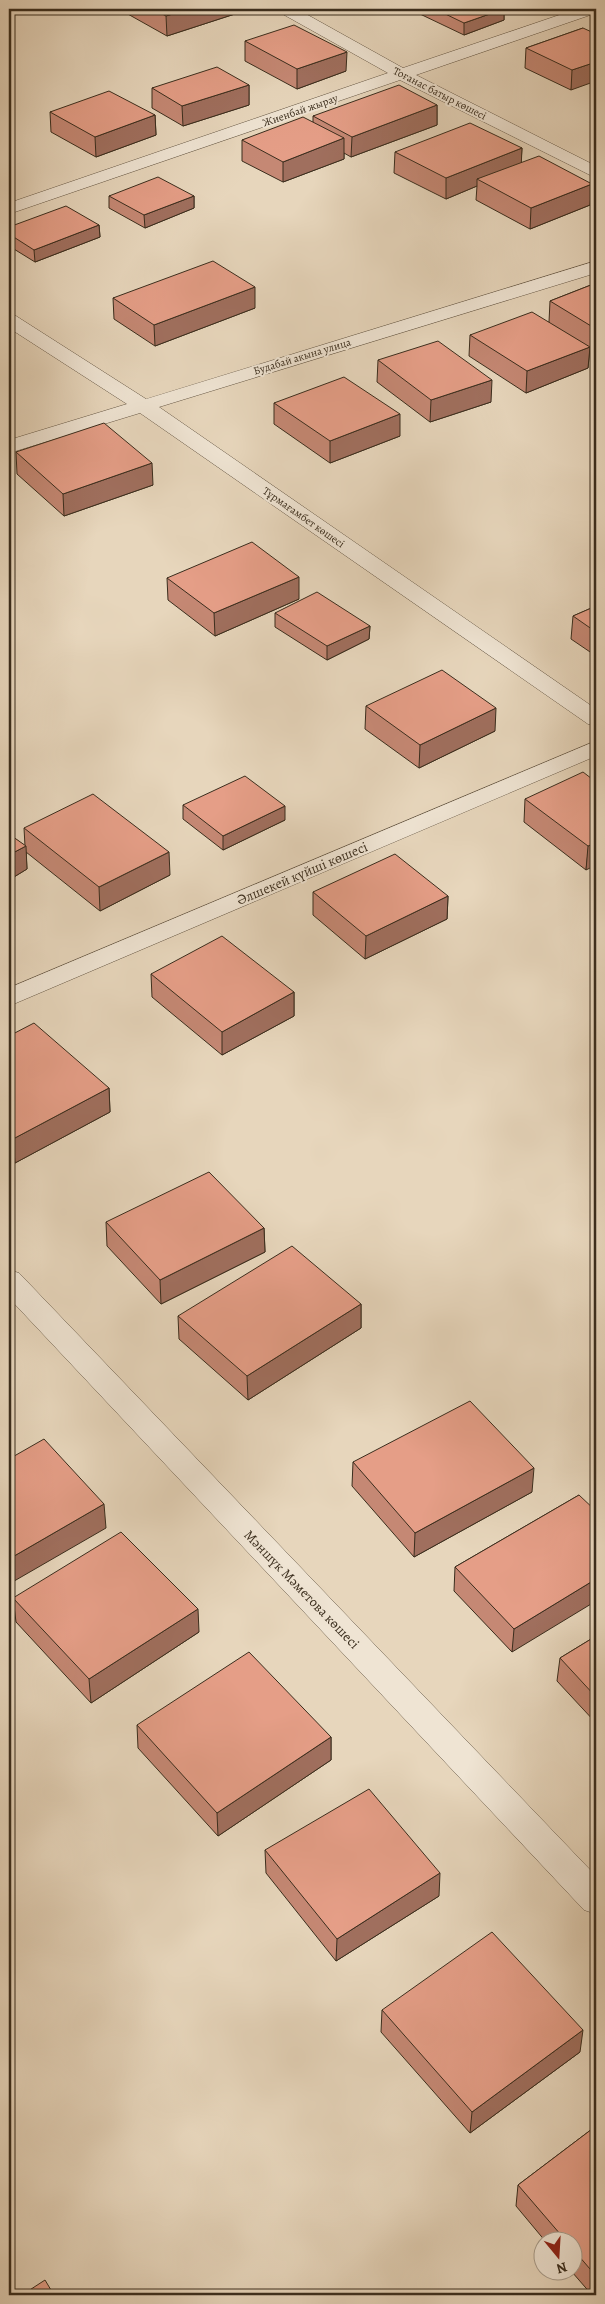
<svg xmlns="http://www.w3.org/2000/svg" width="605" height="2304" font-family="Alegreya,serif">
<style>
.lines{fill:none;stroke-linecap:round;stroke-linejoin:round}
.minor-casing{stroke:#655745;stroke-width:1}
.minor{fill:#efe4d3;fill-rule:evenodd}
.wall{fill:#c58874;stroke:#3a2d1d}
.shaded-wall{fill:#a06f5e;stroke:#3a2d1d}
.building{fill:#e59e87;stroke:#3a2d1d}
.labels{text-anchor:middle;stroke-width:4;stroke-linejoin:round;paint-order:stroke}
.far-street-label{font-size:11px;fill:#3a2d1d;stroke:#efe4d3}
.street-label{font-size:14px;fill:#3a2d1d;stroke:#efe4d3}
</style>
<rect width="100%" height="100%" fill="#e7d6bc"/>
<filter id="stains"><feTurbulence type="fractalNoise" baseFrequency=".004" numOctaves="4"/><feColorMatrix values="0 0 0 0 .2 0 0 0 0 .09 0 0 0 0 .02 0 0 0 .5 -.17"/></filter>
<radialGradient id="worn" r=".72"><stop offset=".6" stop-color="#630" stop-opacity="0"/><stop offset="1" stop-color="#630" stop-opacity=".3"/></radialGradient>
<g class="lines">
<defs>
<path id="minor" d="M277,9H297L403,68L577,9H596V13L416,75L596,166V178L400,80L9,214V203L388,73L279,12Z
M596,261V273L159,407L596,709V726L588,724L140,413L9,453V440L127,404L9,328V314L16,316L146,399Z
M596,741V756L9,1006V988Z
M9,1270L19,1273L596,1876V1914L584,1910L9,1298Z"/>
</defs>
<use href="#minor" class="minor-casing"/>
<use href="#minor" class="minor"/>
</g>
<path class="wall" d="M126,9H244V11L167,36L126,13Z
M421,9H504V20L464,35L420,14Z
M583,28L571,90L525,68L526,48Z
M245,41L346,71L297,89L245,61Z
M249,85V105L183,126L152,108V88Z
M437,105V125L351,157L344,153V159L283,182L242,161V140L313,122V116Z
M50,112L155,115L156,135L96,157L51,132Z
M522,148L521,163L592,184L590,205L530,229L476,200L477,186L446,199L394,173L395,152Z
M109,196H194V208L145,228L109,208Z
M99,225L100,237L35,262L9,246V227Z
M596,283V351L590,347L588,368L526,393L469,356L470,335L549,322L550,301Z
M113,298L255,308L155,346L114,319Z
M378,360L491,402L430,422L377,382Z
M274,403L400,436L330,463L274,424Z
M16,452L153,485L64,516L17,474Z
M167,578L299,599L215,636L168,600Z
M596,606V656L571,639L573,616Z
M275,613L370,626L369,639L327,660L275,627Z
M366,706L495,731L419,768L365,729Z
M596,782L586,870L524,822L525,799Z
M183,805L285,820L223,850L183,819Z
M24,828L170,875L100,911L26,852L27,869L9,880V834L25,846Z
M313,892L448,896L447,919L365,959L313,915Z
M151,974L294,992V1016L222,1055L152,997Z
M9,1036L109,1088L110,1112L15,1163L9,1157Z
M106,1222L264,1228L265,1252L161,1304L107,1246Z
M361,1304V1328L248,1400L179,1339L178,1316Z
M353,1462L532,1492L414,1557L352,1486Z
M579,1495L512,1652L454,1591L455,1567Z
M13,1598L199,1632L91,1703L16,1622Z
M596,1636V1723L557,1681L560,1658Z
M137,1725L331,1737V1760L218,1836L138,1748Z
M265,1850L439,1896L336,1961L266,1873Z
M382,2010L580,2052L470,2133L381,2032Z
M596,2126V2295H592L572,2272V2242H546L516,2206L518,2185Z"/>
<path class="shaded-wall" d="M189,9H244V11L167,36L166,16Z
M504,9V20L464,35V23Z
M347,52L346,71L297,89V69Z
M596,62V81L571,90L572,70Z
M249,85V105L183,126L182,106Z
M437,105V125L351,157L352,137Z
M155,115L156,135L96,157L95,137Z
M344,138V159L283,182V162Z
M522,148L521,169L477,179V186L446,199V178Z
M592,184L590,205L530,229L531,208Z
M194,196V208L145,228L144,215Z
M99,225L100,237L35,262L34,250Z
M255,287V308L155,346L154,325Z
M590,347L588,368L526,393L527,371Z
M492,380L491,402L430,422L431,400Z
M400,414V436L330,463V441Z
M152,463L153,485L64,516L63,494Z
M299,577V599L215,636L214,613Z
M370,626L369,639L327,660V646Z
M496,708L495,731L419,768L420,745Z
M285,806V820L223,850V836Z
M596,843V865L586,870L588,846Z
M26,846L27,869L9,880V855Z
M169,852L170,875L100,911L99,887Z
M448,896L447,919L365,959L366,936Z
M294,992V1016L222,1055V1032Z
M109,1088L110,1112L15,1163L13,1139Z
M264,1228L265,1252L161,1304L160,1280Z
M361,1304V1328L248,1400L247,1376Z
M9,1413L12,1437L9,1438Z
M534,1468L532,1492L414,1557L415,1533Z
M104,1504L106,1528L9,1584V1559Z
M596,1579V1601L512,1652L514,1629Z
M198,1609L199,1632L91,1703L89,1679Z
M331,1737V1760L218,1836L217,1813Z
M440,1873L439,1896L336,1961L337,1939Z
M583,2030L580,2052L470,2133L472,2112Z"/>
<path class="building" d="M153,9H189L166,16Z
M435,9H504L464,23Z
M294,25L347,52L297,69L245,41Z
M583,28L596,34V62L572,70L526,48Z
M217,67L249,85L182,106L152,88Z
M399,85L437,105L352,137L313,116Z
M109,91L155,115L95,137L50,112Z
M303,117L344,138L283,162L242,140Z
M470,123L522,148L446,178L395,152Z
M539,156L592,184L531,208L477,179Z
M158,177L194,196L144,215L109,196Z
M66,206L99,225L34,250L9,234V227Z
M213,261L255,287L154,325L113,298Z
M596,283V329L550,301Z
M532,312L590,347L527,371L470,335Z
M438,341L492,380L431,400L378,360Z
M344,377L400,414L330,441L274,403Z
M104,423L152,463L63,494L16,452Z
M252,542L299,577L214,613L167,578Z
M317,592L370,626L327,646L275,613Z
M596,606V632L573,616Z
M442,670L496,708L420,745L366,706Z
M583,772L596,782V843L588,846L525,799Z
M245,776L285,806L223,836L183,805Z
M93,794L169,852L99,887L24,828Z
M9,834L26,846L9,855Z
M395,854L448,896L366,936L313,892Z
M222,936L294,992L222,1032L151,974Z
M34,1023L109,1088L13,1139L9,1136V1036Z
M209,1172L264,1228L160,1280L106,1222Z
M292,1246L361,1304L247,1376L178,1316Z
M470,1401L534,1468L415,1533L353,1462Z
M44,1439L104,1504L9,1559V1459Z
M579,1495L596,1511V1579L514,1629L455,1567Z
M121,1532L198,1609L89,1679L13,1598Z
M596,1636V1697L560,1658Z
M249,1652L331,1737L217,1813L137,1725Z
M369,1789L440,1873L337,1939L265,1850Z
M492,1932L583,2030L472,2112L382,2010Z
M596,2126V2276L572,2248V2242H567L518,2185Z
M45,2280L54,2295H22Z"/>
<g class="labels">
<g class="far-street-label">
<text transform="translate(440 93) rotate(27)" y="4">Тоғанас батыр көшесі</text>
<text transform="translate(300 110) rotate(-19)" y="4">Жиенбай жырау</text>
<text transform="translate(302 356) rotate(-17)" y="4">Будабай акына улица</text>
<text transform="translate(304 517) rotate(35)" y="4">Тұрмағамбет көшесі</text>
</g>
<g class="street-label">
<text transform="translate(302 873) rotate(-23)" y="5">Әлшекей күйші көшесі</text>
<text transform="translate(302 1589) rotate(46)" y="5">Мәншүк Мәметова көшесі</text>
</g>
</g>
<rect width="605" height="2304" fill="none" stroke="#e7d6bc" stroke-width="30"/>
<rect x="10" y="10" width="585" height="2284" fill="none" stroke="#3a2d1d" stroke-width="2.5"/>
<rect x="15" y="15" width="575" height="2274" fill="none" stroke="#3a2d1d"/>
<g transform="translate(558 2256) rotate(162)"><circle r="24" fill="#efe4d3" stroke="#a79b8a"/>
<path d="M0-4L9 19L0 12L-9 19Z" fill="#8f2418"/>
<text y="-8" font-size="14" font-weight="bold" text-anchor="middle" fill="#3a2d1d">N</text>
</g>
<rect width="100%" height="100%" filter="url(#stains)"/>
<rect width="100%" height="100%" fill="url(#worn)"/>
</svg>
